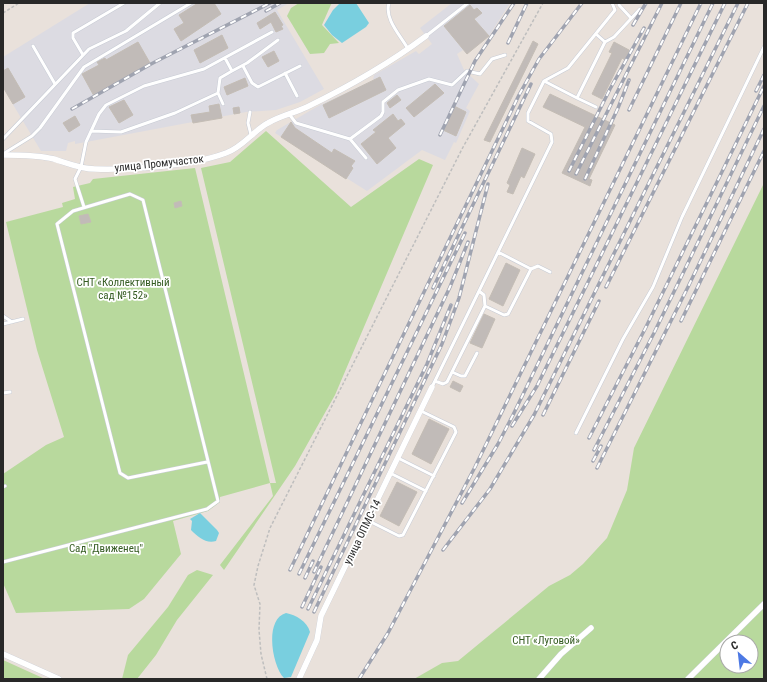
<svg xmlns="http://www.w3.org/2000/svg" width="767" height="682" font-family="'Roboto Condensed',sans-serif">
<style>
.industrial{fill:#dcdbe2}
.green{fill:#b8d99d;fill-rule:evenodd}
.water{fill:#79cfdf}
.building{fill:#c1bbb8;stroke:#c4bdb5}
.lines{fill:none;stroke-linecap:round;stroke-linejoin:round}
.lane-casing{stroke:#c7cbd4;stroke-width:4}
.street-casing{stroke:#c7cbd4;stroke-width:6}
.path{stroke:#bebebe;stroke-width:1.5;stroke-dasharray:3 2;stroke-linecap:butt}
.lane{stroke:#fff;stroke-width:3}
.street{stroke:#fff;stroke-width:5.5}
.rail-casing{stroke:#9fa3b0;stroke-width:3.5}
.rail{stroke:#fff;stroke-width:2;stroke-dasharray:6;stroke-linecap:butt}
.labels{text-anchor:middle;stroke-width:3.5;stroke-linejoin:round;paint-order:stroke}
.street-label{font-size:11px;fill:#282828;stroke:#fff}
.park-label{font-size:11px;fill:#345b21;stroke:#fff}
</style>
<rect width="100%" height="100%" fill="#e9e1db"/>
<path class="industrial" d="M90,3H289L277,10L324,89L300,102L276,110L246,112L86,142L75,144V141L68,143L66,151H41L3,88V57Z
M452,3H510L489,36L467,54L463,50L457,54L464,70L479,84L466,108L470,111L456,143L454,142L445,160L422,150L367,191L275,133L277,130L320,105L373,80L374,75L416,51L419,54L432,44L420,28Z"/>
<path class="green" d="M299,3H332C331,4 323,23 322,25L339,43L330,44L324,53L310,54L287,16L291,8Z
M266,131L351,207L419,159L433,165L335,395L295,466L224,570L220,565L273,496L270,483L220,497V502L208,511L173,521L181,554L144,599L129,609L16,613L3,583V474L46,445L64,437L37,350L6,222L63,207L62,203L75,199L73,187L90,183L93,179L195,168L270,483H276L201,168L230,162Z
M764,183V679H414L442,663L458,661L549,586L570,575L583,564L607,538L627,490L634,448ZM727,642H751V666H727Z
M197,570L213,575L177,620L156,655L137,679H122L128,655L168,607L188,575Z
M3,660L45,679H3Z"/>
<path class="water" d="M340,3H356L369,23L366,27L342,43L332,35L324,25L333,10Z
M200,513L217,530L219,533L216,541C206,544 198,537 191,530L192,521L190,519Z
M286,613C296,615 307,621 310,632L291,677L284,678C272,666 264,619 286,613Z"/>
<path class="building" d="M198,3H214L221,14L181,41L174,29L184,23L179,15Z
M470,5L474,10L477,8L482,13L474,19L489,36L467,54L444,26Z
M275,12L283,25L281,26L283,29L276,32L271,22L260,29L257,23Z
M222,35L228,48L200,63L194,50Z
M533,41L538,44L490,142L484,140Z
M138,42L150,63L94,96L82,74L99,65L97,62L105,58L106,60Z
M614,42L629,50L625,60L622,58L602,99L592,94L612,53L609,52Z
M274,51L279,61L268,67L262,57Z
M8,68L25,97L13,104L3,87V71Z
M380,77L386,90L329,118L323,105Z
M245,78L248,86L227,95L224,87Z
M435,84L444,93L414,117L406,108Z
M550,94L615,125L589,179L592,180L590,186L562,173L585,127L543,107Z
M397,95L401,100L390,108L387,103Z
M124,100L133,115L119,123L109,107Z
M219,104L222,118L193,123L191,115L210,112L209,106Z
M454,106L466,112L456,136L443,130Z
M239,107L240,113L234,114L233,108Z
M393,114L398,121L401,119L405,124L388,138L396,148L377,164L361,144L376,132L373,130Z
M75,116L80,125L69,132L63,123Z
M291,122L295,128L332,153L334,149L355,161L351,166L353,168L346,179L281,137Z
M522,148L535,154L524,178L521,176L513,194L507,192L510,185L507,183Z
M181,201L182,206L175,208L174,203Z
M88,214L91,222L81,224L79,216Z
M506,263L520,270L503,306L489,299Z
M484,314L495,319L482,348L470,343Z
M453,381L463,386L460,392L450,387Z
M429,419L449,429L431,464L412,454Z
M397,482L417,492L399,526L380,516Z"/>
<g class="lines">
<defs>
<path id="lane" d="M389,3C384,19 401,36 408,49
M619,5L631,18
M596,34L605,42
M426,36L468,3
M33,46L55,84
M83,55L73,38V33L124,3
M243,66L252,83L258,87L300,66
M232,71L247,63L278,40
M285,73L297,96
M544,81L577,98L605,42L614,37L640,9
M218,93L223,104
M577,98L596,107
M250,112L248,123L251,135
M289,114L296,123L350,139L381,116L383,112V102L398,90L429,79L452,85L467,71L480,74L492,59L505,55
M91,131L121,132L175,113L218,93L220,78L232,71L225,58
M3,139L89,49L126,31L160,3
M350,139L366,158
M3,154L32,136L40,128L84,67L191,3
M84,207L75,179L81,167L86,142L99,114L106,105L144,86L204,69L272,32
M498,252L531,269
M485,306L504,315L508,314L531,269L538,266L550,272
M3,316L12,322
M3,324L23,319
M452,372L461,376H465L477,353
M435,381L443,384L447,382L485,306L484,295L479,291
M432,387L552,142L551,134L528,121V113L544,81L568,68L615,10L612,3
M3,393L10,392
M576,433L623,339L653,287L682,217L764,47
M398,458L434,476
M390,473L426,491
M3,487L5,486
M367,520L399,536L403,535L456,432L454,427L421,411
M3,562L207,509L218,501L143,200L130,194L73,211L57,224L120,473L128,478L207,462"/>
<path id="street" d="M3,155C19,155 38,155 54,159C67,163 81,169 95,169C133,170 191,166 226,153C243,147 253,131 268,123C280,116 294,113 307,107C348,87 390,63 426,36
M3,654L59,679
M299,679L317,640L321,616L432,387
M539,679L561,654L591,628
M688,679L764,604"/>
</defs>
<use href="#lane" class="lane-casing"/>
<use href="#street" class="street-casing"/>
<path class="path" d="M3,13L19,3
M267,679L261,654L259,630L260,604L254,585L258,566L270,528L462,149L543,3"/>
<use href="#lane" class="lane"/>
<use href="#street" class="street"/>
<defs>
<path id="rail" d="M266,11L280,3
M633,25L646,3
M508,43L527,3
M756,91L764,75
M72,109L151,64L270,3
M629,110L681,3
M440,135L475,61L514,3
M569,171L610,89L644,28
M576,174L662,3
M585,179L618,108L629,80
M606,287L748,3
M433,288L531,84
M681,321L764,151
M543,415L599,301
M512,426L537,386L725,3
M589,438L645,329L764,86
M594,450L654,333L764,106
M593,461L601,446
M597,468L688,287L764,129
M462,503L498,444L513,415L713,3
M443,550L490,489L534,415L738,3
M290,570L519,95L539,59L582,3
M314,572L450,287L468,242
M299,574L465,233
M305,578L313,561
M302,607L321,567
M308,609L427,364L451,305
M314,612L442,344L459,298L488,184
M359,679L388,633L475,467L701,3"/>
</defs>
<use href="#rail" class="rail-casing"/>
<use href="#rail" class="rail"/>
</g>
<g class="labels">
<g class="street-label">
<text transform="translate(159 163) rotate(-6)" y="4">улица Промучасток</text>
<text transform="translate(362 532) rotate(-64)" y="4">улица ОПМС-14</text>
</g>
<g class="park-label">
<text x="123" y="286">СНТ «Коллективный<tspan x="123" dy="13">сад №152»</tspan></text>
<text x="106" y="552">Сад "Движенец"</text>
<text x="546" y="644">СНТ «Луговой»</text>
</g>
</g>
<rect width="767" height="682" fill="none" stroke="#282828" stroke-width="8"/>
<g transform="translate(739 654) rotate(332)"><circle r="19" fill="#ffffff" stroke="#a9a9a9"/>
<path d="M0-3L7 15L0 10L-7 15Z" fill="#4d79e4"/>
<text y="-6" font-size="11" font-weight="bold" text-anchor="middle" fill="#282828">С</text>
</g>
</svg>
